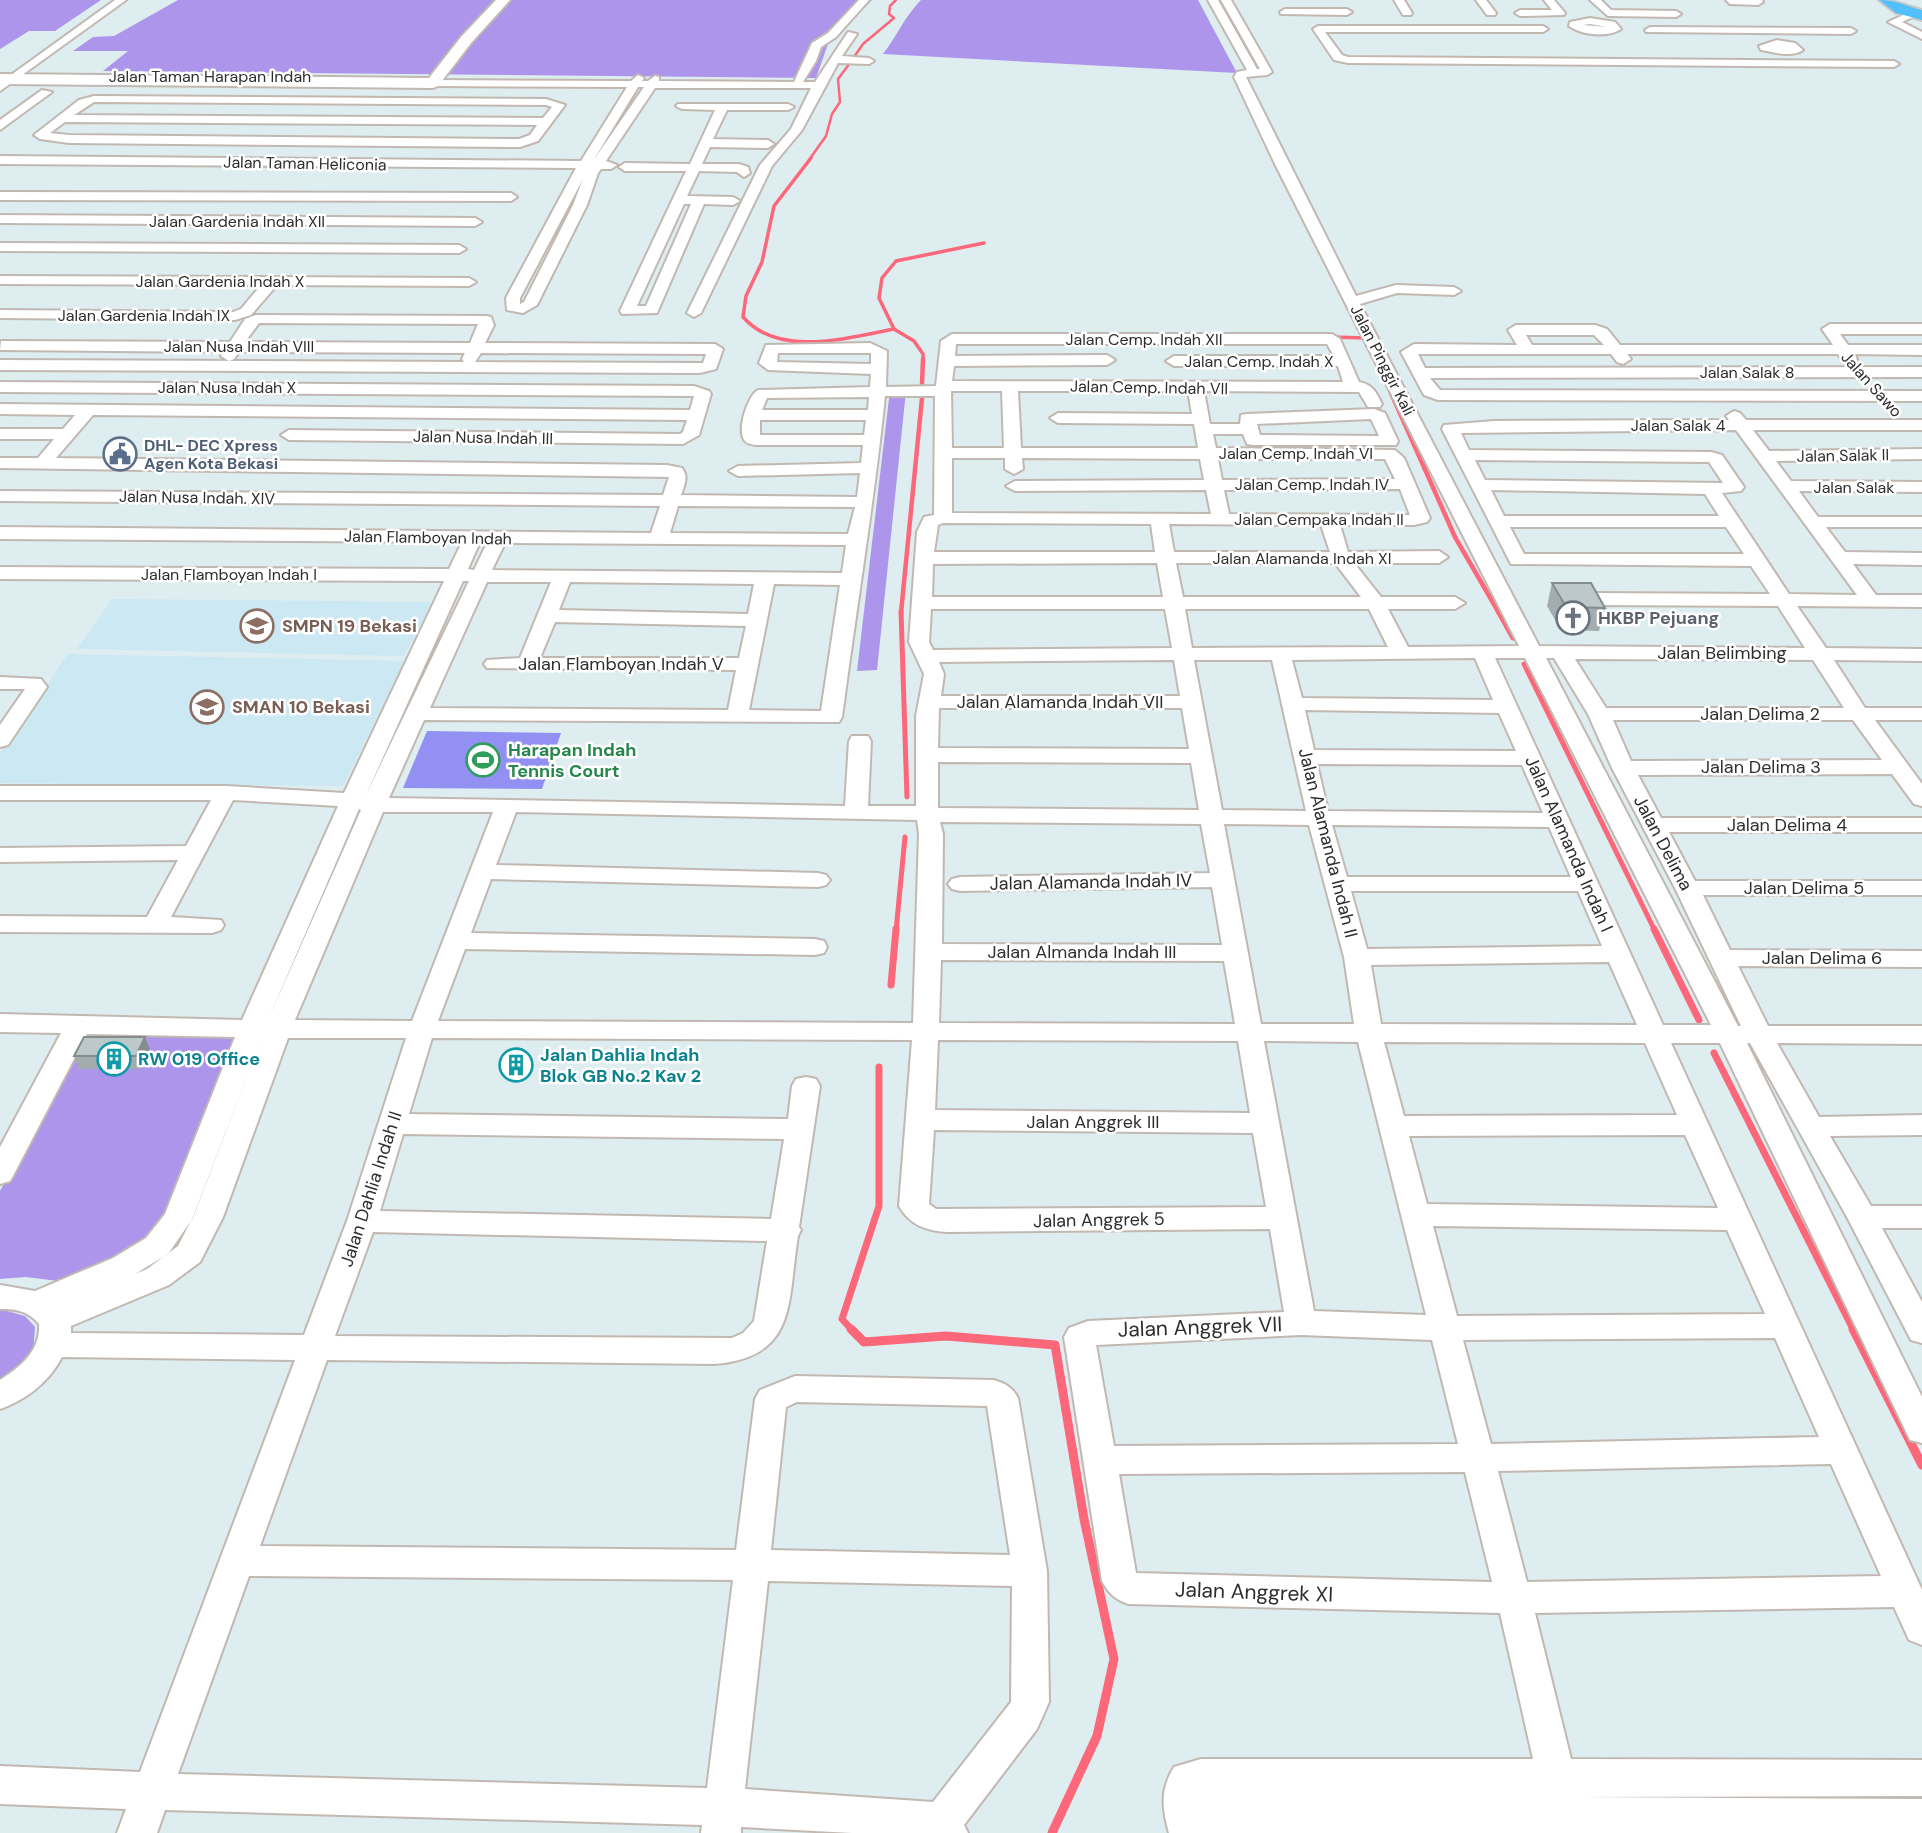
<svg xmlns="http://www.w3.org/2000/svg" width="1922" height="1833" font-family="'DM Sans',sans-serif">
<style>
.education{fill:#cce8f3}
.green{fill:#ac95eb}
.pitch{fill:#9390f4}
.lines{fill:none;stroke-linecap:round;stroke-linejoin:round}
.stream-far5{stroke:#fc677a;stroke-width:2.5}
.stream-far4{stroke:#fc677a;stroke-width:3.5}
.stream-far3{stroke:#fc677a;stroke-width:4.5}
.stream-far2{stroke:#fc677a;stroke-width:5}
.stream-far1{stroke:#fc677a;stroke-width:7}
.stream{stroke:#fc677a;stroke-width:9}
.street-casing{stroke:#c2b8b2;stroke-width:4}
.secondary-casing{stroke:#c2b8b2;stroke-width:4}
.primary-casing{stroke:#c8c8c8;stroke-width:4}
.street{fill:#fff;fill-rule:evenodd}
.secondary{fill:#fff;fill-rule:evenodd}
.primary{fill:#54bfff;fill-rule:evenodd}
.wall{fill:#a3acaf}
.shaded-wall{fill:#848c8e}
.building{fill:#bdc8cb;stroke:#848c8e;stroke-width:2}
.labels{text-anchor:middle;stroke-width:5;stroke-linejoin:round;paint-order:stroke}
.far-street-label{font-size:16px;fill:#2d2d2d;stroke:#fff}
.far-service-label{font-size:16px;font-weight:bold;fill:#4e5e75;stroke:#fff;text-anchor:start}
.worship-label{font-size:18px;font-weight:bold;fill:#5b616d;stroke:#fff;text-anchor:start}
.education-label{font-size:18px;font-weight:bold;fill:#785e54;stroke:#fff;text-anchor:start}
.street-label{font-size:18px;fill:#2d2d2d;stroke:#fff}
.leisure-label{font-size:18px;font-weight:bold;fill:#27864d;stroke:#fff;text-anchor:start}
.culture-label{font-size:18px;font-weight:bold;fill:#0d838f;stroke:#fff;text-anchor:start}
.near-street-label{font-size:21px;fill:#2d2d2d;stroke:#fff}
</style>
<rect width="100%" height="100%" fill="#deedf0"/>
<path class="education" d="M112,599L433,602L404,656L77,649Z
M68,654L405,661L343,786L0,783V753Z"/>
<path class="green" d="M0,0H101L55,31H29L0,49Z
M178,0H872L829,41L816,78L103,71L128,51H73L93,37L114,36Z
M921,0H1198L1237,73L883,54C897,36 905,16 921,0Z
M890,390L906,391L877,670L857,671Z
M87,1029L243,1031L157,1232L136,1252L58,1281L26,1277L0,1279V1191Z
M0,1309L25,1316L35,1327L33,1355L0,1385Z"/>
<path class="pitch" d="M427,731L561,733L542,789L403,788Z"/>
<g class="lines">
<path class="stream-far5" d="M854,57L863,44L894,18L889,14L890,6L896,0
M809,160L826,136L832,114L840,102L838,79L850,63"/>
<path class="stream-far4" d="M811,158L774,206L762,262L746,296L743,317C779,358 847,338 894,329
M1330,337L1367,338
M923,361V354L914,341L894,329L879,298L882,278L896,261L984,243"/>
<path class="stream-far3" d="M922,383L923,359
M1391,393L1455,537L1499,613
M901,613L922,398"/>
<path class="stream-far2" d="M901,611L907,797
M1498,611L1513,638
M1524,664L1655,931
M896,931L905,837"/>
<path class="stream-far1" d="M1654,929L1699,1020
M891,985L896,929
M1714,1053L1854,1331
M853,1331L842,1319L879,1206V1067"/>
<path class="stream" d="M851,1329L864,1342L946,1336L1055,1345L1084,1519L1114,1659L1097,1736L1052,1833
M1853,1329L1922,1465"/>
<defs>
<path id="street" d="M115,0H126L0,91V83Z
M859,0H869L836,37L821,47L816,61L803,82H815L848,32L857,34L842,56L869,58L874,61L869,64L838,63L802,130L772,166L701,313L694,317L687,313L760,165L791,129L811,88H655L606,161L617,165L611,169H601L598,173L587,205L537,305L523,313L507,310L506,298L576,168L0,164V156L581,161L627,87L433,86L427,83L433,80L631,81L638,75L644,78L642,81H648L655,76L659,77V81L794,82L812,43L828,33ZM638,87H644L593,161ZM583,179L573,205L524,302L520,304V298Z
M1208,0H1218L1257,69H1260L1221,0H1231L1272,72L1267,75L1246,77L1356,296L1396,285L1454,287L1461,291L1454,295L1397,293L1360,304L1539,646L1805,648L1778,606L1591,605L1581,599L1591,593L1770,594L1751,566L1511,564L1442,429L1444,425L1494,421L1729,420L1726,416L1734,411L1740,413L1746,420H1922V430H1753L1769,451L1922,449V459L1776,461L1791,481L1922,482V492L1799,491L1818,517H1922V527H1826L1845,552L1922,553V565L1853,564L1876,595H1922V607L1797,606L1826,648L1922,649V661L1834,660L1865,708H1922V720H1875L1922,784V806L1914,804L1892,774L1638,775L1661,818H1922V832H1669L1695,881H1922V895H1703L1730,950L1922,951V967L1738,966L1768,1026H1922V1044L1777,1043L1819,1117L1922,1115V1135L1830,1136L1871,1206H1922V1228H1882L1922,1302V1343L1911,1340L1847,1217L1750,1043H1747L1922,1397V1443L1910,1440L1720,1043H1671L1922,1590V1645L1909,1640L1894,1607L1535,1613L1571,1759L1922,1760V1796L1580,1797L1922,1799V1833H1169C1162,1808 1160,1790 1174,1767L1201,1759H1533L1500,1613L1128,1604C1115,1599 1109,1594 1102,1581L1064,1337L1069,1328L1088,1321L1284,1312L1270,1229L948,1232C926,1231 910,1225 899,1206L912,1040L432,1038L409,1114L788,1119L792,1086L796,1079L806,1077L816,1079L820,1086L799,1227L801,1230L798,1236C787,1303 798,1357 714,1364L327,1360L260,1546L736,1550L755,1399L760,1390L795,1376L994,1380C1006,1384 1012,1387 1018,1398L1047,1571L1049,1702L1037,1729L964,1825L968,1833H852L741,1827V1833H701L702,1825L165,1810L157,1833H117L126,1809L0,1804V1766L140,1772L295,1360L62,1357C49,1382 26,1400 0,1409V1380C21,1367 41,1350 39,1324C28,1311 17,1309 0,1309V1285L35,1291L113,1258L146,1238L165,1214L235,1037L87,1034L14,1174L10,1181L0,1184V1147L61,1033L0,1032V1014L242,1020L338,806L233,800L171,917L221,920L224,925L221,930L212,933L0,932V916L147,917L178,860L0,862V848L186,846L211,800H0V786H226L344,793L444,581L0,579V567L449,569L462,542L0,539V527L651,533L660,506L0,501V491L663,495L669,477L0,468V458H38L54,439H0V429H63L75,415L0,414V404L690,410L694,396L0,392V382L694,386L709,391L711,394L699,435L683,444L289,440L281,435L289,430L680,434L683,432L687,420L93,415L56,458L667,465L682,468C689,478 684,485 681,495L857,497L860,473L738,476L729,471L738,466L861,463L863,445H755C752,444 747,444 745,441C736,431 748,395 758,390L870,387L871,374L768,370L759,363L766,345L870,343L887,351L886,387L936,386L941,341L952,334H1332L1340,339L1359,382C1373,385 1376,392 1382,404L1380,407H1368L1359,392L1204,391L1210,424H1240L1241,415L1247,414L1374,409L1385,413L1398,441L1396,445H1253L1247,444L1243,434H1213L1216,448L1395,450L1404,458L1430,518L1427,522L1414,525H1340L1348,552L1439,551L1448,557L1439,563H1354L1381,597H1455L1465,603L1455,609H1388L1408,647L1519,646L1275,164L1234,77L1237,72L1247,70ZM956,344H1327L1334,356H1174L1166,361L1174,366H1338L1343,382L952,381L954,366L1107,365L1115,360L1107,355L955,356ZM778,353H871V364L777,362ZM951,391H1002L1004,448H952ZM1018,391H1188L1192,414L1058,413L1050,418L1058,423L1194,424L1198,448H1021ZM885,396H935L934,515L924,517L917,532L909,642L924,674L916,716V806H868L871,741L868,736H852L849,741L845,806L389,798L424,720L839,722L842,717C856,610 874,504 885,396ZM869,397L868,410H762L767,398ZM1371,419L1379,436L1260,435L1257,424ZM760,420H866L864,435H760ZM1736,430L1857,595L1789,594L1722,493L1741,491L1744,487L1722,455L1711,452L1469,450L1461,433ZM952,458H1005V469L1014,474L1023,469L1022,458L1200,459L1204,480L1015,481L1006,486L1015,491L1206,490L1211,514L952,513ZM1218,459H1385L1395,479L1222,480ZM1475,460L1709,462L1723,483L1485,480ZM1400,489L1410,515L1229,514L1224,490ZM1491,490L1705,494L1719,516H1504ZM678,506L855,507L848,534L670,533ZM943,523L1151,524L1155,552H934L938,525ZM1169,524L1321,525L1330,552H1174ZM1510,527H1726L1744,554H1524ZM480,542L487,543L474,570L468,569ZM505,543L846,545L842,573L492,570ZM1157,563L1163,597H932L933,564ZM1176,563H1335L1361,597H1183ZM463,581H469L365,797ZM487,582H551L520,658L487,660L484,664L487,668L736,670L728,710L430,708ZM570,582L754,584L748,614L559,610ZM774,584L840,585L821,711L749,710ZM931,609H1165L1172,648L933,650L929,642ZM1185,609H1369L1388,647L1192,648ZM555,622L746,626L739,658H540ZM1475,658L1493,700L1302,698L1292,660ZM1495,658H1525L1711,1025H1663ZM1546,658H1554L1588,714L1612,768L1675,888L1741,1026H1738ZM1575,659L1813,660L1844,708H1606ZM1174,660L1180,696H941L944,674L939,662ZM1194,660H1272L1306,811L1222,810ZM939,708H1182L1189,749L938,748ZM1305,710L1499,713L1516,751L1314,750ZM1613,720H1853L1882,760L1631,761ZM938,762L1191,763L1199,810L938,808ZM1317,764L1522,765L1543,813L1328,811ZM359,809L361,810L268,1020ZM383,812H493L412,1021L295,1020ZM516,812L917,820L919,834L913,1023L438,1021L465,949L815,955L824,953L827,947L824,941L815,939L471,933L491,879L818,887L826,885L830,880L826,875L818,873L496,865ZM940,822L1201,824L1210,873L960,877L952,879L948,884L952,889L960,891L1212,887L1222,945L942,944L943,834ZM1224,824L1309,825L1344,957L1354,1024H1261ZM1332,825L1549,827L1571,877H1347ZM1351,891H1578L1602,946L1367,949ZM941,960L1224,961L1235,1024L939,1023ZM1609,962L1637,1025L1381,1024L1371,965ZM262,1037L193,1217L178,1246L147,1269L135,1274L168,1254L193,1218ZM288,1038H406L347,1221L304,1335L71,1333V1326L169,1285L200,1262L223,1217ZM938,1040L1238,1041L1250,1113L935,1110ZM1264,1041L1358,1042L1426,1315L1314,1311ZM1384,1042L1645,1043L1677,1115L1404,1116ZM934,1130L1253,1133L1266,1207L936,1209L929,1204ZM403,1134L784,1139L771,1219L380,1211ZM1685,1135L1718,1208L1427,1204L1409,1136ZM1433,1226L1727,1230L1765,1314L1457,1316ZM373,1232L767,1241L754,1321L743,1333L732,1338L335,1336ZM1301,1335L1432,1340L1458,1444L1114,1446L1096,1345ZM1775,1338L1819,1437L1491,1444L1463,1340ZM797,1402L987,1406L1010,1555L771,1550L786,1407ZM1831,1464L1881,1576L1527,1582L1498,1471ZM1465,1472L1492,1582L1136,1573L1119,1474ZM249,1576L733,1580L707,1788L178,1774ZM768,1581L1012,1586L1011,1702L933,1802L745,1789Z
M1394,0H1404L1412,13L1411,15H1403Z
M1476,0H1486L1496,13L1495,15H1487Z
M1544,0H1554L1565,13L1564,15L1520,16L1515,13L1520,10H1552Z
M1590,0H1601L1611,10L1676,11L1681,14L1676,17L1608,16Z
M1726,0H1762L1763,2L1758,5L1730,4Z
M1285,9H1347L1352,12L1347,15L1281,14L1280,12Z
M1910,12L1919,14L1902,22L1922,32V39L1888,22Z
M1590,18L1615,22L1621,29C1607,38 1582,35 1569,26L1570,22ZM1590,24L1607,27L1583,25Z
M1318,26H1543L1548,29L1543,32H1325L1342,55L1348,57L1894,61L1899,64L1894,67L1348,63L1334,60L1313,29Z
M1650,27L1851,28L1856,31L1851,34L1646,32L1645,30Z
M1777,40L1795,43L1803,50C1791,58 1774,52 1761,50L1759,46Z
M42,90L52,92L0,130V120Z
M94,96L546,99L565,105L538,141L520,147L69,143L40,139L34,135L79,100ZM94,102L546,105L552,107L543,118L74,115ZM65,122L537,125L530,135L519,139L69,135L50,133Z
M678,104H788L794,107L788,110H727L713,139L768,140L774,144L768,148L710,147L702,164H739L748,167L750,173L744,177L737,172L699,171L687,196L733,197L740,201L733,205L704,204L657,313L622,314L620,311L686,171H625L619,167L625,163L690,164L715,110L682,109L676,106ZM684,204H691L646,306H637Z
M0,192L511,193L517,197L511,201L0,200Z
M0,215L475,218L482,222L475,226L0,223Z
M0,243L459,245L466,249L459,253L0,251Z
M0,276L469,278L476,282L469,286L277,285L251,315L235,320L0,318V310L233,312L241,309L261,285L0,284Z
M256,315L486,316L491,317L494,325L485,343L715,344L723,349L716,369L700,373L0,370V360L464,362L462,359L465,353L239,352L234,359L229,361L221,356L224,352L0,350L1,341L230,342L245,319ZM259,323L478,324L470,343L245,342ZM481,353L706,354L703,363H700L475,362Z
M1830,324H1922V334H1840L1848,345H1922V355L1854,354L1857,359L1849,364L1843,362L1838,354H1627L1631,359L1623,364L1617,362L1611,354H1418L1425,368L1922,367V377L1430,378L1440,390L1922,391V401L1438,400L1424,395L1401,352L1414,344L1517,345L1508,330L1516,325H1595L1607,329L1620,345H1833L1822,329ZM1526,335H1594L1604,345H1532Z
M0,677L41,679L47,687L8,745L0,747V725L25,689H0Z"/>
<path id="secondary" d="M496,0H510L471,43L438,86L433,88L0,84V74L429,78L461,37Z"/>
<path id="primary" d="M1879,0C1897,0 1905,6 1922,10V20L1896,13Z"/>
</defs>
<use href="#street" class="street-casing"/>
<use href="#secondary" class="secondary-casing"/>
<use href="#primary" class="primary-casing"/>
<use href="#street" class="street"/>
<use href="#secondary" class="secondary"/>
<use href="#primary" class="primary"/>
</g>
<path class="wall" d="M1552,583L1605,608L1599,631L1561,630L1547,606Z
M150,1050L140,1069H79L74,1056Z"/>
<path class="shaded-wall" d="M145,1037L150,1050L140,1069L136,1056Z"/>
<path class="building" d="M1552,583H1591L1605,608L1566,607Z
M84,1037H145L136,1056H74Z"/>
<defs>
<symbol id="civic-ring" viewBox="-11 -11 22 22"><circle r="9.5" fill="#fff" stroke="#5c6f8a" stroke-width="1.5"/><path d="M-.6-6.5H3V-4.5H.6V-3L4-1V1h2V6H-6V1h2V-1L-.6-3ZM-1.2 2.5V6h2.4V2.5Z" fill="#5c6f8a"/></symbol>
<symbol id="church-ring" viewBox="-11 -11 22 22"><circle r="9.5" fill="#fff" stroke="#6b7280" stroke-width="1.5"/><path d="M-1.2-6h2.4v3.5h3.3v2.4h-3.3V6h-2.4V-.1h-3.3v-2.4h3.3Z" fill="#6b7280"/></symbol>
<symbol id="school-ring" viewBox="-11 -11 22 22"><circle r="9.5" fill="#fff" stroke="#8d6e63" stroke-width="1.5"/><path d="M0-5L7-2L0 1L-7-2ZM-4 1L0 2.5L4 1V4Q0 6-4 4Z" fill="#8d6e63"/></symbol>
<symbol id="stadium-ring" viewBox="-11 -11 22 22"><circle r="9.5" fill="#fff" stroke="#2e9e5b" stroke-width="1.5"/><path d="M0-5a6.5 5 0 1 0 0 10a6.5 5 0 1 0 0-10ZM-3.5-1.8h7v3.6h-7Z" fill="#2e9e5b"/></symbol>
<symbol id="building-ring" viewBox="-11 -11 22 22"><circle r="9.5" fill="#fff" stroke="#0f9aa8" stroke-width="1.5"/><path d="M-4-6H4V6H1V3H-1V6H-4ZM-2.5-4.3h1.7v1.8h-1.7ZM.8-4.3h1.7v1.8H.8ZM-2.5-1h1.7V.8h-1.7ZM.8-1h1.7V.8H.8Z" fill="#0f9aa8"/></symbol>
</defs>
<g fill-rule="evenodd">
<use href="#civic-ring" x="101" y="435" width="38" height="38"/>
<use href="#church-ring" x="1554" y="599" width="38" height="38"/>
<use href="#school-ring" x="238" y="607" width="38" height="38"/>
<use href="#school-ring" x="188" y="688" width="38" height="38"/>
<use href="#stadium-ring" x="464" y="741" width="38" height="38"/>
<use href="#building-ring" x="95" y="1040" width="38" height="38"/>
<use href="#building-ring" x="497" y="1046" width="38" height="38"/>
</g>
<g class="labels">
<g class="far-street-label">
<text x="210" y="82">Jalan Taman Harapan Indah</text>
<text transform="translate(305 163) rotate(1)" y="6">Jalan Taman Heliconia</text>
<text x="237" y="227">Jalan Gardenia Indah XII</text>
<text x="220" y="287">Jalan Gardenia Indah X</text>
<text x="144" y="321">Jalan Gardenia Indah IX</text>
<text x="1144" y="345">Jalan Cemp. Indah XII</text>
<text x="239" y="352">Jalan Nusa Indah VIII</text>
<text transform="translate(1383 360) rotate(63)" y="6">Jalan Pinggir Kali</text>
<text x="1259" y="367">Jalan Cemp. Indah X</text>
<text x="1747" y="378">Jalan Salak 8</text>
<text transform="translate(1872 384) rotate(48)" y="6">Jalan Sawo</text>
<text x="227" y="393">Jalan Nusa Indah X</text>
<text transform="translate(1149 387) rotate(1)" y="6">Jalan Cemp. Indah VII</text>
<text x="1678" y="431">Jalan Salak 4</text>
<text transform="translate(483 437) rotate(1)" y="6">Jalan Nusa Indah III</text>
<text x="1296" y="459">Jalan Cemp. Indah VI</text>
<text transform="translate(1843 455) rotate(-1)" y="6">Jalan Salak II</text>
<text x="1312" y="490">Jalan Cemp. Indah IV</text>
<text x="1854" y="493">Jalan Salak</text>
<text transform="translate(197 497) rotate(1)" y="6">Jalan Nusa Indah. XIV</text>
<text x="1319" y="525">Jalan Cempaka Indah II</text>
<text transform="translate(428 537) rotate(1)" y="6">Jalan Flamboyan Indah</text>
<text x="1302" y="564">Jalan Alamanda Indah XI</text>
<text x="229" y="580">Jalan Flamboyan Indah I</text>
</g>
<g class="far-service-label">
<text x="144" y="451">DHL- DEC Xpress<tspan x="144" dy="18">Agen Kota Bekasi</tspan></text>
</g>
<g class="worship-label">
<text x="1598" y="624">HKBP Pejuang</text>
</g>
<g class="education-label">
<text x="282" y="632">SMPN 19 Bekasi</text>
<text x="232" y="713">SMAN 10 Bekasi</text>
</g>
<g class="street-label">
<text x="1722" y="659">Jalan Belimbing</text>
<text x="621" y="670">Jalan Flamboyan Indah V</text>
<text x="1060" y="708">Jalan Alamanda Indah VII</text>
<text x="1760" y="720">Jalan Delima 2</text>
<text x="1761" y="773">Jalan Delima 3</text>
<text x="1787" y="831">Jalan Delima 4</text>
<text transform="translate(1328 843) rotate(76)" y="6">Jalan Alamanda Indah II</text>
<text transform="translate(1663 843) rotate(62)" y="6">Jalan Delima</text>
<text transform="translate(1569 844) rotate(66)" y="6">Jalan Alamanda Indah I</text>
<text transform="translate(1091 882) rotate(-1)" y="6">Jalan Alamanda Indah IV</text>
<text x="1804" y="894">Jalan Delima 5</text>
<text x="1082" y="958">Jalan Almanda Indah III</text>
<text x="1822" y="964">Jalan Delima 6</text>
<text x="1093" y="1128">Jalan Anggrek III</text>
<text transform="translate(371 1189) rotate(-72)" y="6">Jalan Dahlia Indah II</text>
<text transform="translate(1099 1220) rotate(-1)" y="6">Jalan Anggrek 5</text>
</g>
<g class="leisure-label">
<text x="508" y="756">Harapan Indah<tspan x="508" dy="21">Tennis Court</tspan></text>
</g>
<g class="culture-label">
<text x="540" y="1061">Jalan Dahlia Indah<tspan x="540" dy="21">Blok GB No.2 Kav 2</tspan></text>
<text x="138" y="1065">RW 019 Office</text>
</g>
<g class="near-street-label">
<text transform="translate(1200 1327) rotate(-2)" y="7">Jalan Anggrek VII</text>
<text transform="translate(1254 1592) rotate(2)" y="7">Jalan Anggrek XI</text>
</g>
</g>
</svg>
